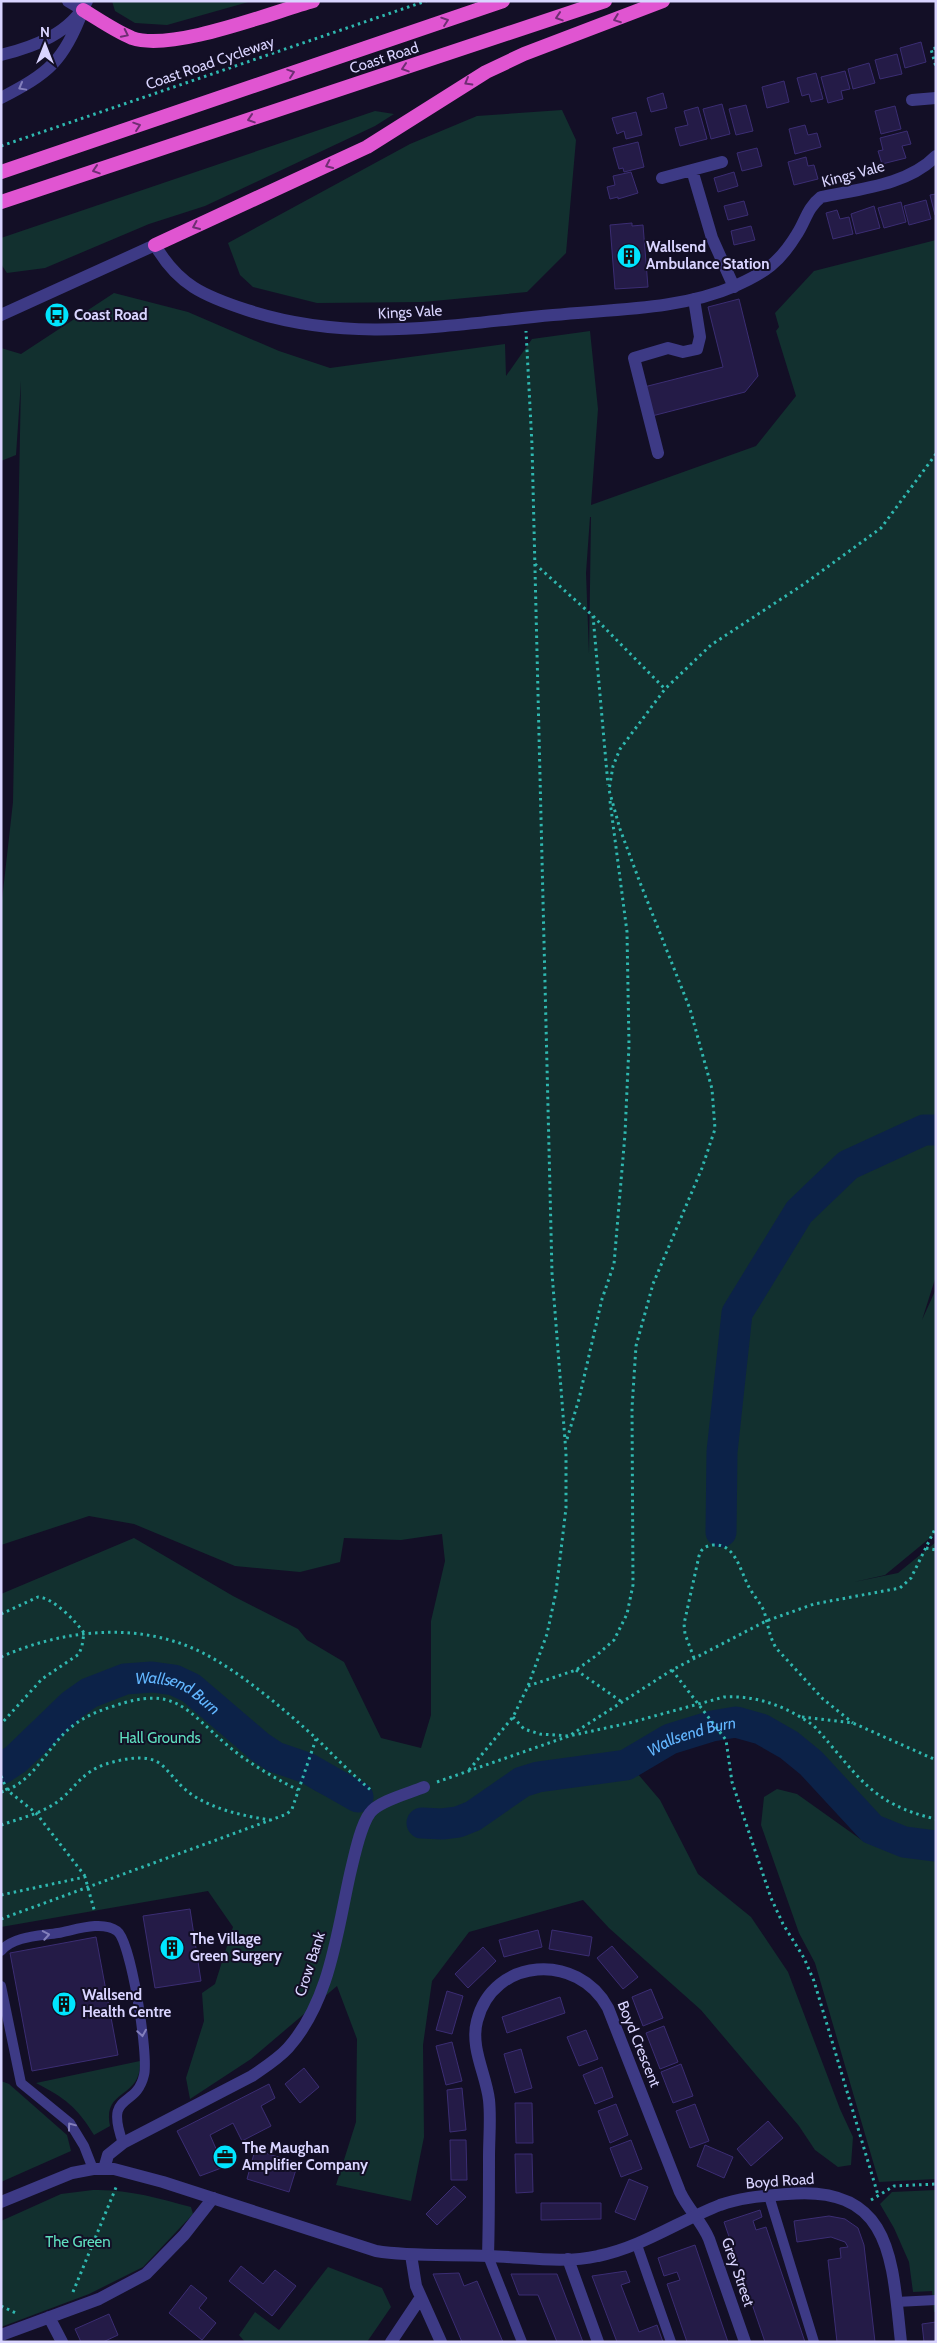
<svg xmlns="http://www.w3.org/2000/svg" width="937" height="2343" font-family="Cabin,sans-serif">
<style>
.green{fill:#12302f;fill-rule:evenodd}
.water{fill:#0c2248}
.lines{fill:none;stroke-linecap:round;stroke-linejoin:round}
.river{stroke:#0c2248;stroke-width:31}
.building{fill:#241b47;stroke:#3b2d73}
.path{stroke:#2fb8b0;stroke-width:3;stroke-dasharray:2.5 4;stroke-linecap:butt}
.service{stroke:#3d3a85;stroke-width:10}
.minor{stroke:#3d3a85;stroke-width:12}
.tertiary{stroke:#3d3a85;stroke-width:12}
.trunk{stroke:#e055d1;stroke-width:14}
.oneway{stroke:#6f2e73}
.oneway2{stroke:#837fbc}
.labels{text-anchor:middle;stroke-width:4;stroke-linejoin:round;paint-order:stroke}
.street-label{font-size:15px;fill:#d9d4ff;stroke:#130f26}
.poi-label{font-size:15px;font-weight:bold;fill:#d9d4ff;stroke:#130f26;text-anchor:start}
.park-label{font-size:15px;fill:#5fe0c0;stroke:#130f26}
.water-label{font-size:16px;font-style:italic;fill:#62b6ff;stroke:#130f26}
</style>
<rect width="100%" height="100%" fill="#130f26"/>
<path class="green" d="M112,1H252L167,25L135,23L115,11Z
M562,110L576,140L566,253L527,292L423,302L317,303L253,287L240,275L228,243L410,144L477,116Z
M375,111L394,114L375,126L205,206L149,224L45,268L7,273L1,264V238Z
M936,240V1276L922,1320L936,1289V1533L885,1575L854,1582L898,1573L936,1542V1839C916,1836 894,1835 877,1823C865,1814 855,1802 845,1790C814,1754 778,1711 724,1715C696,1717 647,1742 620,1753L660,1800L698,1874L751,1917L788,1972L840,2109L853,2137L851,2165L838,2167L815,2150L799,2126L701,2010L609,1928L583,1900L469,1932L432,1981L423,2045L424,2137L411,2201L336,2185L356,2122L357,2039L337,1986L251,2059L190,2099L186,2078L204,2021L202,1993L215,1984L233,1927L208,1891L1,1927V1594L134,1538L233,1596L298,1629L307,1640L344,1662L381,1738L421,1748L431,1715V1621L445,1561L442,1534L401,1540L344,1538L340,1562L300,1572L235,1566L134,1524L89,1516L1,1545V909L13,802L21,381L16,455L1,461V348L21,354L114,293L188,312L279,351L330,368L505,344L506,376L532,339L590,331L598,409L591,505L756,446L796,396L776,331L779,327L775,313L814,271ZM590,517H591L589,654L586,573Z
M777,1789L797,1794L863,1841L936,1861V2179L879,2182L815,1963L799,1933L761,1825L764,1797Z
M140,2061C142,2099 102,2088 110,2126L94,2135C77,2107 65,2098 36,2083Z
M1,2081L9,2084L67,2135L71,2151L1,2182Z
M93,2190C127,2189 158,2198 191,2207L193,2214L143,2267L89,2294L1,2327V2221L61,2194Z
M936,2190V2312H934L932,2291L913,2292L909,2262L894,2228L880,2204L892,2192Z
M328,2267L382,2288L391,2307L367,2342H245L239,2335L255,2312L279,2330Z"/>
<path class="water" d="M294,1749L302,1751L306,1758L311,1756L326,1764L361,1791L355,1803C316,1797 302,1784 275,1757L286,1753L293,1755Z"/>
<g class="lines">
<g class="river">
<path d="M721,1532L722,1452L737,1313L799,1212L848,1165L924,1130H936"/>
<path id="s1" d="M1,1769L16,1759L72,1705L89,1693L125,1679L152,1677L174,1680L191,1688L260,1747L275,1757L307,1768L358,1797"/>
<path id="s2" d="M422,1823L442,1824L458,1822L473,1816L522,1782L538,1777L626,1765L670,1739L712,1726L736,1722L761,1729L789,1745L811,1763L872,1829L904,1842L936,1846"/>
</g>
</g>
<path class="building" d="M921,42L926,62L905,68L900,48Z
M897,54L902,74L880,79L875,60Z
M869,63L875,83L853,89L848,69Z
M845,71L850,89L841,91L843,99L828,103L821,77Z
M816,73L823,99L811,102L809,94L802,96L797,78Z
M784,81L789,102L767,108L762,87Z
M663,93L667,108L651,112L647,98Z
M722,104L730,134L711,139L703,109Z
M746,105L753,131L736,135L729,109Z
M895,106L901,129L881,134L875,111Z
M698,107L707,139L680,146L675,128L688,125L684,111Z
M636,112L642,135L626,139L624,131L617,134L612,118Z
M805,125L808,135L817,133L821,147L795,154L789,129Z
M907,131L911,144L902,146L906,158L882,164L878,151L883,150L880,138Z
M638,142L644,167L624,172L623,168L619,169L613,148Z
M757,148L762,166L742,171L737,153Z
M806,157L808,166L814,165L818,179L794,185L788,162Z
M631,172L638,193L618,199V197L610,199L607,187L615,185L613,176Z
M734,172L738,186L718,192L714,178Z
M936,194V215H935L930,195Z
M926,200L931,219L909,225L904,206Z
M744,201L748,215L728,220L724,206Z
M901,202L906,222L884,228L878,208Z
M874,206L880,228L856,234L851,214Z
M837,210L840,219L849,217L853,234L833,239L826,213Z
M632,223V226L643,225L648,287L615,289L610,225Z
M751,226L755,240L734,245L731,231Z
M739,299L758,376L745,392L652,416L644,387L723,367L708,307Z
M190,1909L201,1981L155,1988L143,1916Z
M538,1930L542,1947L504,1957L499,1940Z
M552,1930L592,1937L589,1956L549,1949Z
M96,1937L118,2055L32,2071L10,1953Z
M612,1946L638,1977L623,1989L597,1958Z
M483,1947L496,1961L468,1988L455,1974Z
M651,1989L663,2018L643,2026L632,1997Z
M447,1991L463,1996L452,2034L436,2030Z
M560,1997L565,2013L507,2033L502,2017Z
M664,2026L678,2062L660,2069L646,2033Z
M586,2030L598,2059L579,2066L567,2037Z
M452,2042L462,2081L446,2085L436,2046Z
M521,2049L532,2088L515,2093L504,2054Z
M681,2064L693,2096L673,2103L661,2072Z
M602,2067L613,2097L595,2104L583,2075Z
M304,2068L319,2087L300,2103L285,2084Z
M269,2084L275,2098L261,2106L271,2126L242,2141L233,2123L210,2135L224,2167L200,2176L177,2131Z
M462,2088L466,2130L450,2132L447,2090Z
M515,2103H532L533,2143H516Z
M616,2104L628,2135L610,2143L598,2111Z
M695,2104L709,2141L690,2148L676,2111Z
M768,2121L783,2138L751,2166L737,2149Z
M450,2140H466L467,2180H451Z
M631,2140L642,2169L621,2177L610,2148Z
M705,2145L733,2157L724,2178L697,2166Z
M255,2150L298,2163L289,2192L247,2179Z
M515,2154H532L533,2192L516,2193Z
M629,2179L648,2187L635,2220L615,2212Z
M454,2186L466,2197L437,2225L426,2214Z
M541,2203H601V2219L541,2220Z
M760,2210L762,2217L753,2221L756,2230L766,2227L805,2342H765L724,2222Z
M829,2216L845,2219L858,2228L864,2245L875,2342H837L828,2260L841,2258L840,2248L848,2247L845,2242L831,2237L797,2242L794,2221Z
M695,2245L728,2342H687L667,2284L680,2280L677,2272L664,2276L658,2258Z
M241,2266L263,2284L275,2270L296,2286L272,2316L229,2281Z
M626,2271L630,2282L621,2285L639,2332L657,2325L663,2342H617L592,2276Z
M459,2273L464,2286L477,2281L503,2342H462L433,2274Z
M511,2274H557L583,2342H557L538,2295H519Z
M191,2285L207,2298L199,2308L216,2323L202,2340L169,2313Z
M109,2314L118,2335L103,2342H81L75,2329Z
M936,2322V2342H924L922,2324Z"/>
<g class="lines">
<path class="path" d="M936,48L931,49L936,67
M1,146L426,1
M535,564L593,616L665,689
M593,616L608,785
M567,1439L579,1399L602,1299L614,1264L625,1134L629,1045L627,932L610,801
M926,1548L936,1550
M1,1614L38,1597C52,1597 76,1621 84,1633L82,1646L79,1654L42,1679L1,1724
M1,1657C64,1629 140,1621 203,1653C242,1673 286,1711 318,1740C336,1758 354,1776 373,1792
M694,1658L685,1634L684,1624L699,1556C701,1549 705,1546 713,1545C735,1543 740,1570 748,1585C752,1594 760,1602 764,1611C768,1624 769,1636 776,1648L823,1699L853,1723
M576,1670L622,1702
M672,1670L726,1740L732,1782L771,1898L783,1924L804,1958L814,1981L878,2195
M528,1686L576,1670L597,1655L614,1640L627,1614L633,1585L632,1408L636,1346L653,1284L702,1168L715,1129L712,1089L690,1009L639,880L620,829L609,790L613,766L620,749L665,689L711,645L804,584L881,528L936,454
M513,1717L524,1729L540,1734L569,1736L672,1670L766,1621L814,1604L900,1588L911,1578L936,1527
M802,1717L853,1723L936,1760
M469,1770L513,1717L528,1686L547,1634L556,1592L566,1508V1453L552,1273L532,445L526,331
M1,1776L7,1790L36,1813L85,1876
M437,1782L569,1736L629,1723L724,1697C757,1695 788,1707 814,1726C857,1773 869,1804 936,1819
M1,1792C34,1783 46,1748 70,1728C83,1717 98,1711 114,1706C175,1685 185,1709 227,1745C248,1763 273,1777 298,1790
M1,1825C21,1818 44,1813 61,1799C77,1785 83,1772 106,1764C123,1759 150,1752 164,1767C174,1777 181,1788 194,1796C216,1810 244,1816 270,1820
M1,1895L85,1877L95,1913
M1,1919L287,1814L292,1809L316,1739
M871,2200L894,2186L936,2184
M73,2292L117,2185
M1,2306L18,2314"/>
<path class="service" d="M1,1951C13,1936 40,1936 58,1933C75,1930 102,1920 117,1931C131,1941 149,2056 144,2075C136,2110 104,2090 123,2143
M1,1986L21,2083L70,2123L84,2146L93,2169
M769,2196L814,2342
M637,2245L671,2342
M488,2256L522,2342
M896,2302L936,2300"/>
<path class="minor" d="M912,100L936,98
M692,170L712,238L734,287
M662,178L722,162
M155,245C178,285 204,296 247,310C353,344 445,325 553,315C613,309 680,310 735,286C765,273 780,262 797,234C806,220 807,208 821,197C859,189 908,185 936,156
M658,453L634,358L668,348L683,352L697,349L700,337L694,299
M104,2169L108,2155L123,2143L252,2076C265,2067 278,2059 288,2048C330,2001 337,1932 350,1874C354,1858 360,1826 370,1813C378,1801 410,1793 424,1787
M411,2255L416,2286L441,2342
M488,2256C489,2223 489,2190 489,2157C489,2138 491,2118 489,2100C486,2074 470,2048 477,2021C493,1957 578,1952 608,2008L680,2192C688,2209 702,2222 709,2239L745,2342
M568,2259L598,2342
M49,2317L62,2342
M1,2335L99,2299L146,2274L184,2235L213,2198
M391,2342L421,2297"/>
<path class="tertiary" d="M68,1L83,10
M1,55C34,47 71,33 87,1
M1,98C49,73 64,61 83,10
M1,315L155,245
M1,2202L72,2173L93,2169H114L163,2182L376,2251C413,2257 451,2254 489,2256C525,2257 563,2264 598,2256C642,2247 679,2221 720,2205C742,2197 765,2196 787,2194C894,2184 892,2263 901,2342"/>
<path class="trunk" d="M83,10C98,19 115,31 132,38C172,52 270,13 313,1
M1,172L503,1
M1,202L605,1
M155,245L367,147L486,72L524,54L663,1"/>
</g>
<defs><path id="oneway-chevron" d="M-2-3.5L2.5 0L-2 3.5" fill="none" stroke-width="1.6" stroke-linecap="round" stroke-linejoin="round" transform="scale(1.25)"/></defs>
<g class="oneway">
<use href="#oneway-chevron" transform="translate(559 17) rotate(162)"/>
<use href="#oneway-chevron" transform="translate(617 19) rotate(159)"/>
<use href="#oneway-chevron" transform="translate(445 21) rotate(-19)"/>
<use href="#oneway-chevron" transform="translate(125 34) rotate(26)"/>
<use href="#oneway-chevron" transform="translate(405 68) rotate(162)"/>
<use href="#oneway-chevron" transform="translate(291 73) rotate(-19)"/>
<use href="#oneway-chevron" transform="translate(468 82) rotate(150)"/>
<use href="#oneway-chevron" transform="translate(251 119) rotate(162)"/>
<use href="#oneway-chevron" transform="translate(137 126) rotate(-19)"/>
<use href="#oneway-chevron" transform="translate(329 165) rotate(155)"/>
<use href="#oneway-chevron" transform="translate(96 170) rotate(162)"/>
<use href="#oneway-chevron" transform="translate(196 226) rotate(156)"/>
</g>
<g class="oneway2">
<use href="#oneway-chevron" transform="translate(22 87) rotate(151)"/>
<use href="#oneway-chevron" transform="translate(46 1935) rotate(-10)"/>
<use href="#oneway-chevron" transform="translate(142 2033) rotate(81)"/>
<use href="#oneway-chevron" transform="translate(71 2126) rotate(-127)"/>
</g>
<defs>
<symbol id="building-disc" viewBox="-11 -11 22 22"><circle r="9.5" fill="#00e5ff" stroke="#130f26"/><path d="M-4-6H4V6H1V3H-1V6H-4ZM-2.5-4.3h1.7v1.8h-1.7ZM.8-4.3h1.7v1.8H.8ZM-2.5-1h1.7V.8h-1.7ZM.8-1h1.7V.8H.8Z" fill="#111"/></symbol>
<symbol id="bus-disc" viewBox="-11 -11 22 22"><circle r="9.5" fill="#00e5ff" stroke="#130f26"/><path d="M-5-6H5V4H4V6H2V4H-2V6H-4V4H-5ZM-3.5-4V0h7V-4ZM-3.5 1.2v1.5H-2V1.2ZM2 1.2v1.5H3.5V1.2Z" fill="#111"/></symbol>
<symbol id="office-disc" viewBox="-11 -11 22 22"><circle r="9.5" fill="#00e5ff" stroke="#130f26"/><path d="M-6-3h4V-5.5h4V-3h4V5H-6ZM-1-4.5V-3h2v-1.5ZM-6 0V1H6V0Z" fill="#111"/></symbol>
</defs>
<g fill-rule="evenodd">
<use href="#building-disc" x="615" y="242" width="28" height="28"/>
<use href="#bus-disc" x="43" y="301" width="28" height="28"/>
<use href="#building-disc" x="158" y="1934" width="28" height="28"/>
<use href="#building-disc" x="50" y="1990" width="28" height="28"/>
<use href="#office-disc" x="211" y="2143" width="28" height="28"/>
</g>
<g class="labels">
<g class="street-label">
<text transform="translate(384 58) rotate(-18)" y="5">Coast Road</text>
<text transform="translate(210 63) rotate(-19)" y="5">Coast Road Cycleway</text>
<text transform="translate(853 174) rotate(-15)" y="5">Kings Vale</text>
<text transform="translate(410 312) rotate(-3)" y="5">Kings Vale</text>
<text transform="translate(310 1964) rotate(-72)" y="5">Crow Bank</text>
<text transform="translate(639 2044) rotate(68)" y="5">Boyd Crescent</text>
<text transform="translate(780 2181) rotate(-4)" y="5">Boyd Road</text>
<text transform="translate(738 2272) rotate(71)" y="5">Grey Street</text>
</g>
<g class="poi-label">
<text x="646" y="252">Wallsend<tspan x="646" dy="17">Ambulance Station</tspan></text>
<text x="74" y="320">Coast Road</text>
<text x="190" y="1944">The Village<tspan x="190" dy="17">Green Surgery</tspan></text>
<text x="82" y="2000">Wallsend<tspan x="82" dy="17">Health Centre</tspan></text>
<text x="242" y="2153">The Maughan<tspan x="242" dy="17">Amplifier Company</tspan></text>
</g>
<g class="park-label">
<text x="160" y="1743">Hall Grounds</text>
<text x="78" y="2247">The Green</text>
</g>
<g class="water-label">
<text dy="6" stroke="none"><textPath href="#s1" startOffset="212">Wallsend Burn</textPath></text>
<text dy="6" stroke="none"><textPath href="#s2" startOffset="290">Wallsend Burn</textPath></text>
</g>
</g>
<rect width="937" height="2343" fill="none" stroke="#d9d4ff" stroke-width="5"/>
<g transform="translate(45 45)" stroke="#130f26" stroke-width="4" paint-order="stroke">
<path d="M0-4L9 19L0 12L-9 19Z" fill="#d9d4ff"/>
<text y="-8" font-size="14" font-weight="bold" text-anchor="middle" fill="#d9d4ff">N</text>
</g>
</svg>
